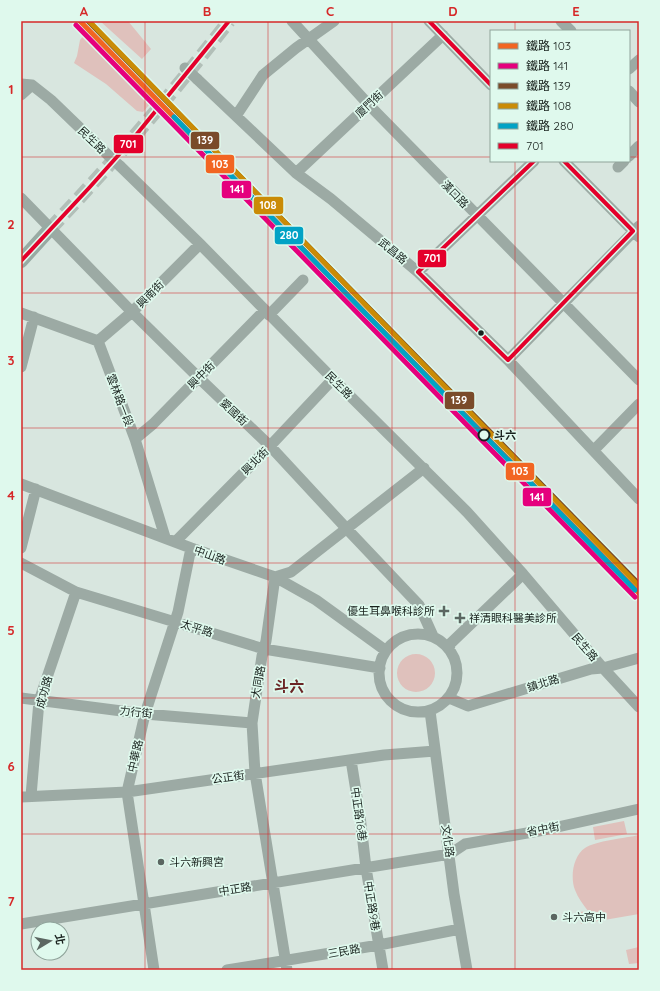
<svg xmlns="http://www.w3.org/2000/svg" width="660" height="991" font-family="Quicksand,'Noto Sans TC',sans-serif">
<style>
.green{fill:#dfc1bc}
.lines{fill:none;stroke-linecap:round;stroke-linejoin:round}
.major-tunnel{stroke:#b2bfb8;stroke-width:14;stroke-dasharray:14 7;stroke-linecap:butt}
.minor{stroke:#9caaa4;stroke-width:11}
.major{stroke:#98aaa3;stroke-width:14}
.rail{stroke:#a0aaa6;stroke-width:2.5}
.minor-bridge{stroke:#9caaa4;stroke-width:11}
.bus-1-casing{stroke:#dff9ed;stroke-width:7}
.bus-1{stroke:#e4002b;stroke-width:4}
.rail-1-casing{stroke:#dff9ed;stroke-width:8}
.rail-2-casing{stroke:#dff9ed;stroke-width:8}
.rail-3-casing{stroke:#dff9ed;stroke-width:8}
.rail-4-casing{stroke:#dff9ed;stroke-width:8}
.rail-5-casing{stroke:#dff9ed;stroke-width:8}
.rail-1{stroke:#f26522;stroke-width:5}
.rail-2{stroke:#e5007d;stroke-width:5}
.rail-3{stroke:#7a4b2a;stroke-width:5}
.rail-4{stroke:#ca8b06;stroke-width:5}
.rail-5{stroke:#01a2c5;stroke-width:5}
.grid{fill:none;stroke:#d62828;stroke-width:1;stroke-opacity:0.55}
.bus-dot{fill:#18211d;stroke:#dff9ed;stroke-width:1.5}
.stop-dot{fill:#dff9ed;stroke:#18211d;stroke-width:2}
.poi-dot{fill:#5b6661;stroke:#dff9ed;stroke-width:1.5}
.labels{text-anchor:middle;stroke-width:3.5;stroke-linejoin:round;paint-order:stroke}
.street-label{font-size:11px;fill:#18211d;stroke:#dff9ed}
.stop-label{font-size:11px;font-weight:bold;fill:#18211d;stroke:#dff9ed;text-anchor:start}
.poi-label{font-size:11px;fill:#18211d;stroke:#dff9ed;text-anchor:start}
.district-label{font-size:15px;font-weight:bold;fill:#6b2526;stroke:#dff9ed}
.line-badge{stroke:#dff9ed;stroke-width:1.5}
.badge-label{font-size:11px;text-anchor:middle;font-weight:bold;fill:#fff}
.neatline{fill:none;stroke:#d62828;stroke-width:1.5}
.grid-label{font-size:13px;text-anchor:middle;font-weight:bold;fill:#d62828}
</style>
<rect width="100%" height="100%" fill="#d8e6df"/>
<path class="green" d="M100,21H128L151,49L142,59Z
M86,33L150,104L143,112L137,111L106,84L74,63L77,56L80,40Z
M397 673a19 19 0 1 1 38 0a19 19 0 1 1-38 0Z
M624,821L627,834L595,840L593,827Z
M639,835V914L581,924L579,912L588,911C583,904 578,898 575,890C570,877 573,856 585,848C595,841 626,838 639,835Z
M639,947V963L629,964L626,950Z"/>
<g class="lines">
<path class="major-tunnel" d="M50,229C113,163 173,93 229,21"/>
<path class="minor" d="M292,21L369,105L639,380
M429,21L491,85
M561,21L571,31
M629,69L639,60
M197,79L296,173L331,199L418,272L508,360L639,499
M21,84L32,85L51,100L109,156
M629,91L639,102
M21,95L32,85
M236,116L263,75L296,48L334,21
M629,156L639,146
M564,161L639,237
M120,166L200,244L333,379L467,512L523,574L603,668L639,707
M618,167L624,161
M296,173L443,35
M21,198L132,312L198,377L270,446L346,528L419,605L433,636
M418,272L534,161
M21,313L98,341L135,439L165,537
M269,315L303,280
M98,341L132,312L200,244
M508,360L639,226
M21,367L34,317
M135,439L153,424L265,310
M594,450L639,404
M21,484L191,548L275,577L316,600L385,650
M176,541L270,446L333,379
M21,548L36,489
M21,563L76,592L264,649L380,668
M379 673a39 39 0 1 1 78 0a39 39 0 1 1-78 0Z
M449,648L451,643L523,574
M21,698L145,714L252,723
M449,698L468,706L591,669L603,668L639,658
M430,711L454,894L467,970
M351,760L360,816L366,868L383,970
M31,796L39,701L76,592
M21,797L127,792L384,755L435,751
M21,924L450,854L465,844L544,830L639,809
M154,970L127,792L145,714L178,612L191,548
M227,970L379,945L460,929
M287,970L255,773L252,723L262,656L266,641L275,577L291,572L424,468"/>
<path class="major" d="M21,261L50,229"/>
<path class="rail" d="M122,63L169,120
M154,89L180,112"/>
<path class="minor-bridge" d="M185,68L197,79
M109,156L120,166"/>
<defs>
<path id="bus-1" d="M429,21L491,85
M534,161L418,272L508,360L633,231L564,161
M21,261L89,188L132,140L229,21"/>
</defs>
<use href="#bus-1" class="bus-1-casing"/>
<use href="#bus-1" class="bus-1"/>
<defs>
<path id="rail-1" d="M80,21L639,593"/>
<path id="rail-2" d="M76,25L635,597"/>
<path id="rail-3" d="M88,21L639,584"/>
<path id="rail-4" d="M89,21L639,586"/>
<path id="rail-5" d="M174,117L635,590"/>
</defs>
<use href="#rail-1" class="rail-1-casing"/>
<use href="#rail-2" class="rail-2-casing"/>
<use href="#rail-3" class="rail-3-casing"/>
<use href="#rail-4" class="rail-4-casing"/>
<use href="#rail-5" class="rail-5-casing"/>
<use href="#rail-1" class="rail-1"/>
<use href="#rail-2" class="rail-2"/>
<use href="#rail-3" class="rail-3"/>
<use href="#rail-4" class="rail-4"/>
<use href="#rail-5" class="rail-5"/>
</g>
<path class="grid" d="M145,21V970M268,21V970M392,21V970M515,21V31M21,157H491M629,157H639M515,161V970M21,293H639M21,428H639M21,563H639M21,698H639M21,834H639"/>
<circle class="bus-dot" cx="481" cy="333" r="3.5"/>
<circle class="stop-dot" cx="484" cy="435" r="5.5"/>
<g class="poi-dot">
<path d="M442 605h4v4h4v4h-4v4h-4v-4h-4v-4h4z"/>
<path d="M458 612h4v4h4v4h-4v4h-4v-4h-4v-4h4z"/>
<circle cx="161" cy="862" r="4"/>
<circle cx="554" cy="917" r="4"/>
</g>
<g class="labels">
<g class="street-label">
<text transform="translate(369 104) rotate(-43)" y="4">廈門街</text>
<text transform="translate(92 140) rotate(44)" y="4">民生路</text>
<text transform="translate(455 194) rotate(46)" y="4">漢口路</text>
<text transform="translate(393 251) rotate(40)" y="4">武昌路</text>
<text transform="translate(150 294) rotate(-45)" y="4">興南街</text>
<text transform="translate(201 375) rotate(-45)" y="4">興中街</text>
<text transform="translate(339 385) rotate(45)" y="4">民生路</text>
<text transform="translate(120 400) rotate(69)" y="4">雲林路一段</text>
<text transform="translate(234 412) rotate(43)" y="4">愛國街</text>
<text transform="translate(255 461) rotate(-45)" y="4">興北街</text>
<text transform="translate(210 555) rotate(20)" y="4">中山路</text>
<text transform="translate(197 628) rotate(17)" y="4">太平路</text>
<text transform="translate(585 647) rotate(49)" y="4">民生路</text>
<text transform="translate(258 682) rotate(-80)" y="4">大同路</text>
<text transform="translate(543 683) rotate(-17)" y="4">鎮北路</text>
<text transform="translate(44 692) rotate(-75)" y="4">成功路</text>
<text transform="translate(136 712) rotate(6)" y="4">力行街</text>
<text transform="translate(135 756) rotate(-77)" y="4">中華路</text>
<text transform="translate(228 777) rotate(-8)" y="4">公正街</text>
<text transform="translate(359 814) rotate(82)" y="4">中正路16巷</text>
<text transform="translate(543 829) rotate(-11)" y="4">省中街</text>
<text transform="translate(448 841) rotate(82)" y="4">文化路</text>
<text transform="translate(235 889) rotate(-9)" y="4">中正路</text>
<text transform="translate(372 906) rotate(81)" y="4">中正路9巷</text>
<text transform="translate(344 951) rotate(-10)" y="4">三民路</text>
</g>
<g class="stop-label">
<text x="494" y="439">斗六</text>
</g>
<g class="poi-label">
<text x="435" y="615" text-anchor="end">優生耳鼻喉科診所</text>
<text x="469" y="622">祥清眼科醫美診所</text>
<text x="169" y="866">斗六新興宮</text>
<text x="562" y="921">斗六高中</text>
</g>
<g class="district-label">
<text x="289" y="692">斗六</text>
</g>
</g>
<g class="line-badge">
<rect x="190" y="131" width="30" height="19" rx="4" fill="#7a4b2a"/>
<rect x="113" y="134" width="31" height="20" rx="4" fill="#e4002b"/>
<rect x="205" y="154" width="30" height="20" rx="4" fill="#f26522"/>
<rect x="221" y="180" width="31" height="19" rx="4" fill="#e5007d"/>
<rect x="253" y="196" width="31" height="19" rx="4" fill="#ca8b06"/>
<rect x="274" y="226" width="30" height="19" rx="4" fill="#01a2c5"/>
<rect x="417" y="249" width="30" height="19" rx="4" fill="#e4002b"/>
<rect x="444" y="391" width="31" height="19" rx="4" fill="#7a4b2a"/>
<rect x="505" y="462" width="30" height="19" rx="4" fill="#f26522"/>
<rect x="522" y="487" width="30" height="20" rx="4" fill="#e5007d"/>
</g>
<g class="badge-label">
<text x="205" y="144">139</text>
<text x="128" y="148">701</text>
<text x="220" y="168">103</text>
<text x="237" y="193">141</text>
<text x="268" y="209">108</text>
<text x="289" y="239">280</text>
<text x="432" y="262">701</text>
<text x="459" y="404">139</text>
<text x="520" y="475">103</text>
<text x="537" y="501">141</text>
</g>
<rect width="660" height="991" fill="none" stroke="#dff9ed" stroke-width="44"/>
<rect x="490" y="30" width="140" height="132" fill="#dff9ed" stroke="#8fa39a"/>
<rect x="498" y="43" width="20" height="6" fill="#f26522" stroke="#8fa39a"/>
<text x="526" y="50" font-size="12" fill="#18211d">鐵路 103</text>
<rect x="498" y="63" width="20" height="6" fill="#e5007d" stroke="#8fa39a"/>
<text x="526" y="70" font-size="12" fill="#18211d">鐵路 141</text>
<rect x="498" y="83" width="20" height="6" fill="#7a4b2a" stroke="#8fa39a"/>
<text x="526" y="90" font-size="12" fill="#18211d">鐵路 139</text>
<rect x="498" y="103" width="20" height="6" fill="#ca8b06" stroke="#8fa39a"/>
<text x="526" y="110" font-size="12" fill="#18211d">鐵路 108</text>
<rect x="498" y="123" width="20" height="6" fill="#01a2c5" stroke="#8fa39a"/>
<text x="526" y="130" font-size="12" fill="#18211d">鐵路 280</text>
<rect x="498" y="143" width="20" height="6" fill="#e4002b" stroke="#8fa39a"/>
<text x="526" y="150" font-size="12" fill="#18211d">701</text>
<g transform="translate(50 941) rotate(80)"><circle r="19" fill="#dff9ed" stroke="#8fa39a"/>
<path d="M0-3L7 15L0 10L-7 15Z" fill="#5b6661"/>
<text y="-6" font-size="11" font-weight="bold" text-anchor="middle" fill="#18211d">北</text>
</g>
<rect x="22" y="22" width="616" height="947" class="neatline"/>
<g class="grid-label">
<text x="84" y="16">A</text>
<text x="207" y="16">B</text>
<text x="330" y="16">C</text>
<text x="453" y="16">D</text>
<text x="576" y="16">E</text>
<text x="11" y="94">1</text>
<text x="11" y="229">2</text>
<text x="11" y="365">3</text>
<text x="11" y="500">4</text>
<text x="11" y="635">5</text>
<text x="11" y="771">6</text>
<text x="11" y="906">7</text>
</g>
</svg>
